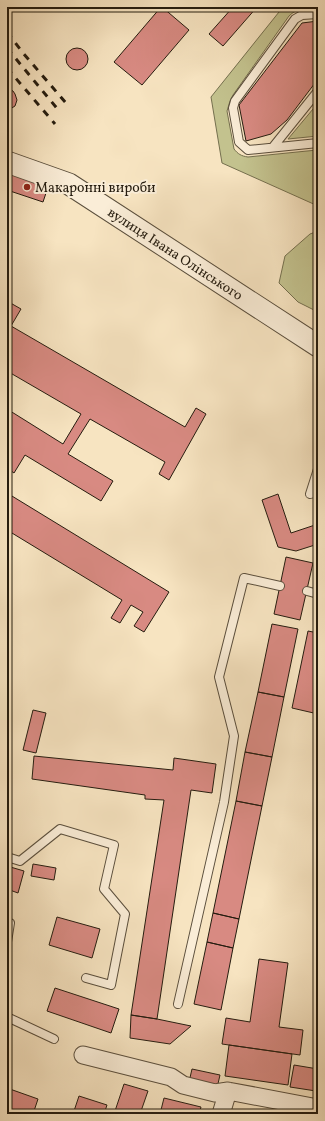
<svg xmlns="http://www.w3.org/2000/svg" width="325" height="1121" font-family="Vollkorn,serif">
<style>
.green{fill:#c3c28e;stroke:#746f4e}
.building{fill:#d88a82;stroke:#251c0f}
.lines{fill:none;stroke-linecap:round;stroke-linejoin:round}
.service-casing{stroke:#5a4e3c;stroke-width:10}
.minor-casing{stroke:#5a4e3c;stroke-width:19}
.tertiary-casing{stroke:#5a4e3c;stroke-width:23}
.service{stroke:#faedd7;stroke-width:8}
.minor{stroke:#faedd7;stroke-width:17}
.tertiary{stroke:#faedd7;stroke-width:21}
.rail{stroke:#251c0f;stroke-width:3;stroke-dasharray:7 7;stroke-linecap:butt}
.poi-dot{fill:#8f2418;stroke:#faedd7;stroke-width:1.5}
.labels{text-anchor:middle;stroke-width:4;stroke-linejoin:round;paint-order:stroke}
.poi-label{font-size:14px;fill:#251c0f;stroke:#faedd7;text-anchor:start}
.street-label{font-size:14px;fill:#251c0f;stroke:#faedd7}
</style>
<rect width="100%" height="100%" fill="#f7e4c1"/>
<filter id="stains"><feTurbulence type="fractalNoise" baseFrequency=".005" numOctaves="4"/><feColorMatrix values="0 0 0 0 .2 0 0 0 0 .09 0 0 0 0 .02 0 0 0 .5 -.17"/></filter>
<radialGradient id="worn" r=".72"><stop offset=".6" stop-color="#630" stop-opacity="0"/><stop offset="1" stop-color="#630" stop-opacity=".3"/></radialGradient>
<path class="green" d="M283,7H317C306,8 297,8 289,16L233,95L230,101L227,111L234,149C238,154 241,156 248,157L317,150L318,158V206L222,163L211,97Z
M318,103V136L288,139Z
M318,231V269L317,270L318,274V312L298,302L279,283L285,256L310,234Z"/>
<path class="building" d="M161,7H162L189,30L142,85L114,62Z
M233,7H257L223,46L209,34Z
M318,21V79L287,120L271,134L246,141L239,105L302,23Z
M66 59a11 11 0 1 1 22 0a11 11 0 1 1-22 0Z
M7,88L13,91L15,94L17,100L15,106L7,111Z
M7,170L49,184L43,202L7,190Z
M7,301L21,309L11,326L185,427L196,408L206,414L169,480L159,474L165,462L90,419L68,454L113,481L101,501L25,455L14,473L7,468V409L63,444L81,414L7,371Z
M7,493L169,592L144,632L134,626L143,612L131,605L120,623L111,618L122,600L7,530Z
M278,494L291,533L318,524V544L296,551L278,547L262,500Z
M286,557L313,563L300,620L274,614Z
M272,624L298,629L284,697L258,692Z
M308,631L318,633V714L292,708Z
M258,692L284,697L272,757L245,752Z
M33,710L46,713L36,753L23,750Z
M245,752L272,757L262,806L236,801Z
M34,756L173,770L174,758L216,764L212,793L191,790L157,1019L131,1015L164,800L145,799V795L32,779Z
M236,801L262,806L239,919L213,913Z
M33,864L56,868L54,880L31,876Z
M7,866L24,871L18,893L7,889Z
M213,913L239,919L233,948L207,942Z
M57,917L100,929L92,958L49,945Z
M207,942L233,948L221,1010L194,1004Z
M259,959L288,963L279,1027L303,1030L300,1055L222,1044L226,1018L250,1022Z
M55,988L119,1009L111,1033L47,1011Z
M131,1015L157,1019L191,1026L170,1044L130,1038Z
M229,1045L292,1054L288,1085L225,1076Z
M294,1065L318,1069V1078L316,1091L290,1087Z
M192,1069L220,1075L217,1088L189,1082Z
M124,1084L148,1091L140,1114H124L115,1111Z
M7,1088L38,1099L33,1114H7Z
M79,1096L107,1105L104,1114H73Z
M164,1098L201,1107L199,1114H160Z"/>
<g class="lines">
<defs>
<path id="service" d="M318,14L302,15L295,19L235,101L233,108L239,142L248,150L318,143
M273,147L318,91
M318,469L310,494L318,492
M307,591L318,594
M7,857L20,861L60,829L114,845L104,889L125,914L111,985L86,978
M7,922L10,923L7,942
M178,1004L224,802L234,736L219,677L244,578L280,586
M7,1017L54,1039"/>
<path id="minor" d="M83,1055L171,1077L183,1085L215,1093L228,1091L318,1108
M221,1114L228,1091"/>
<g id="tertiary">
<path id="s1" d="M7,162L69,184L318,346"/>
</g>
</defs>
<use href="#service" class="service-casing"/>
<use href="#minor" class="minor-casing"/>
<use href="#tertiary" class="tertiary-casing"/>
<use href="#service" class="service"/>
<use href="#minor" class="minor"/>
<use href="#tertiary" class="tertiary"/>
<path class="rail" d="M7,32L23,53L66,103
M7,48L60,112
M7,68L55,124"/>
</g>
<circle class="poi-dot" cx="27" cy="187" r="4"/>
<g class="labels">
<g class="poi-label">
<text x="35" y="192">Макаронні вироби</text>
</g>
<g class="street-label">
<text dy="5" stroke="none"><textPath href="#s1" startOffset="193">вулиця Івана Олінського</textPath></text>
</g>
</g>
<rect width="325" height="1121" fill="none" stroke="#f7e4c1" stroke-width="24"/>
<rect x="8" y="8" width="309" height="1105" fill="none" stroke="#251c0f" stroke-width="2"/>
<rect x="12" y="12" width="301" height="1097" fill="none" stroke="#251c0f"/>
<rect width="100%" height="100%" filter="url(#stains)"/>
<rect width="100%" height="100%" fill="url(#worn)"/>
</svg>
